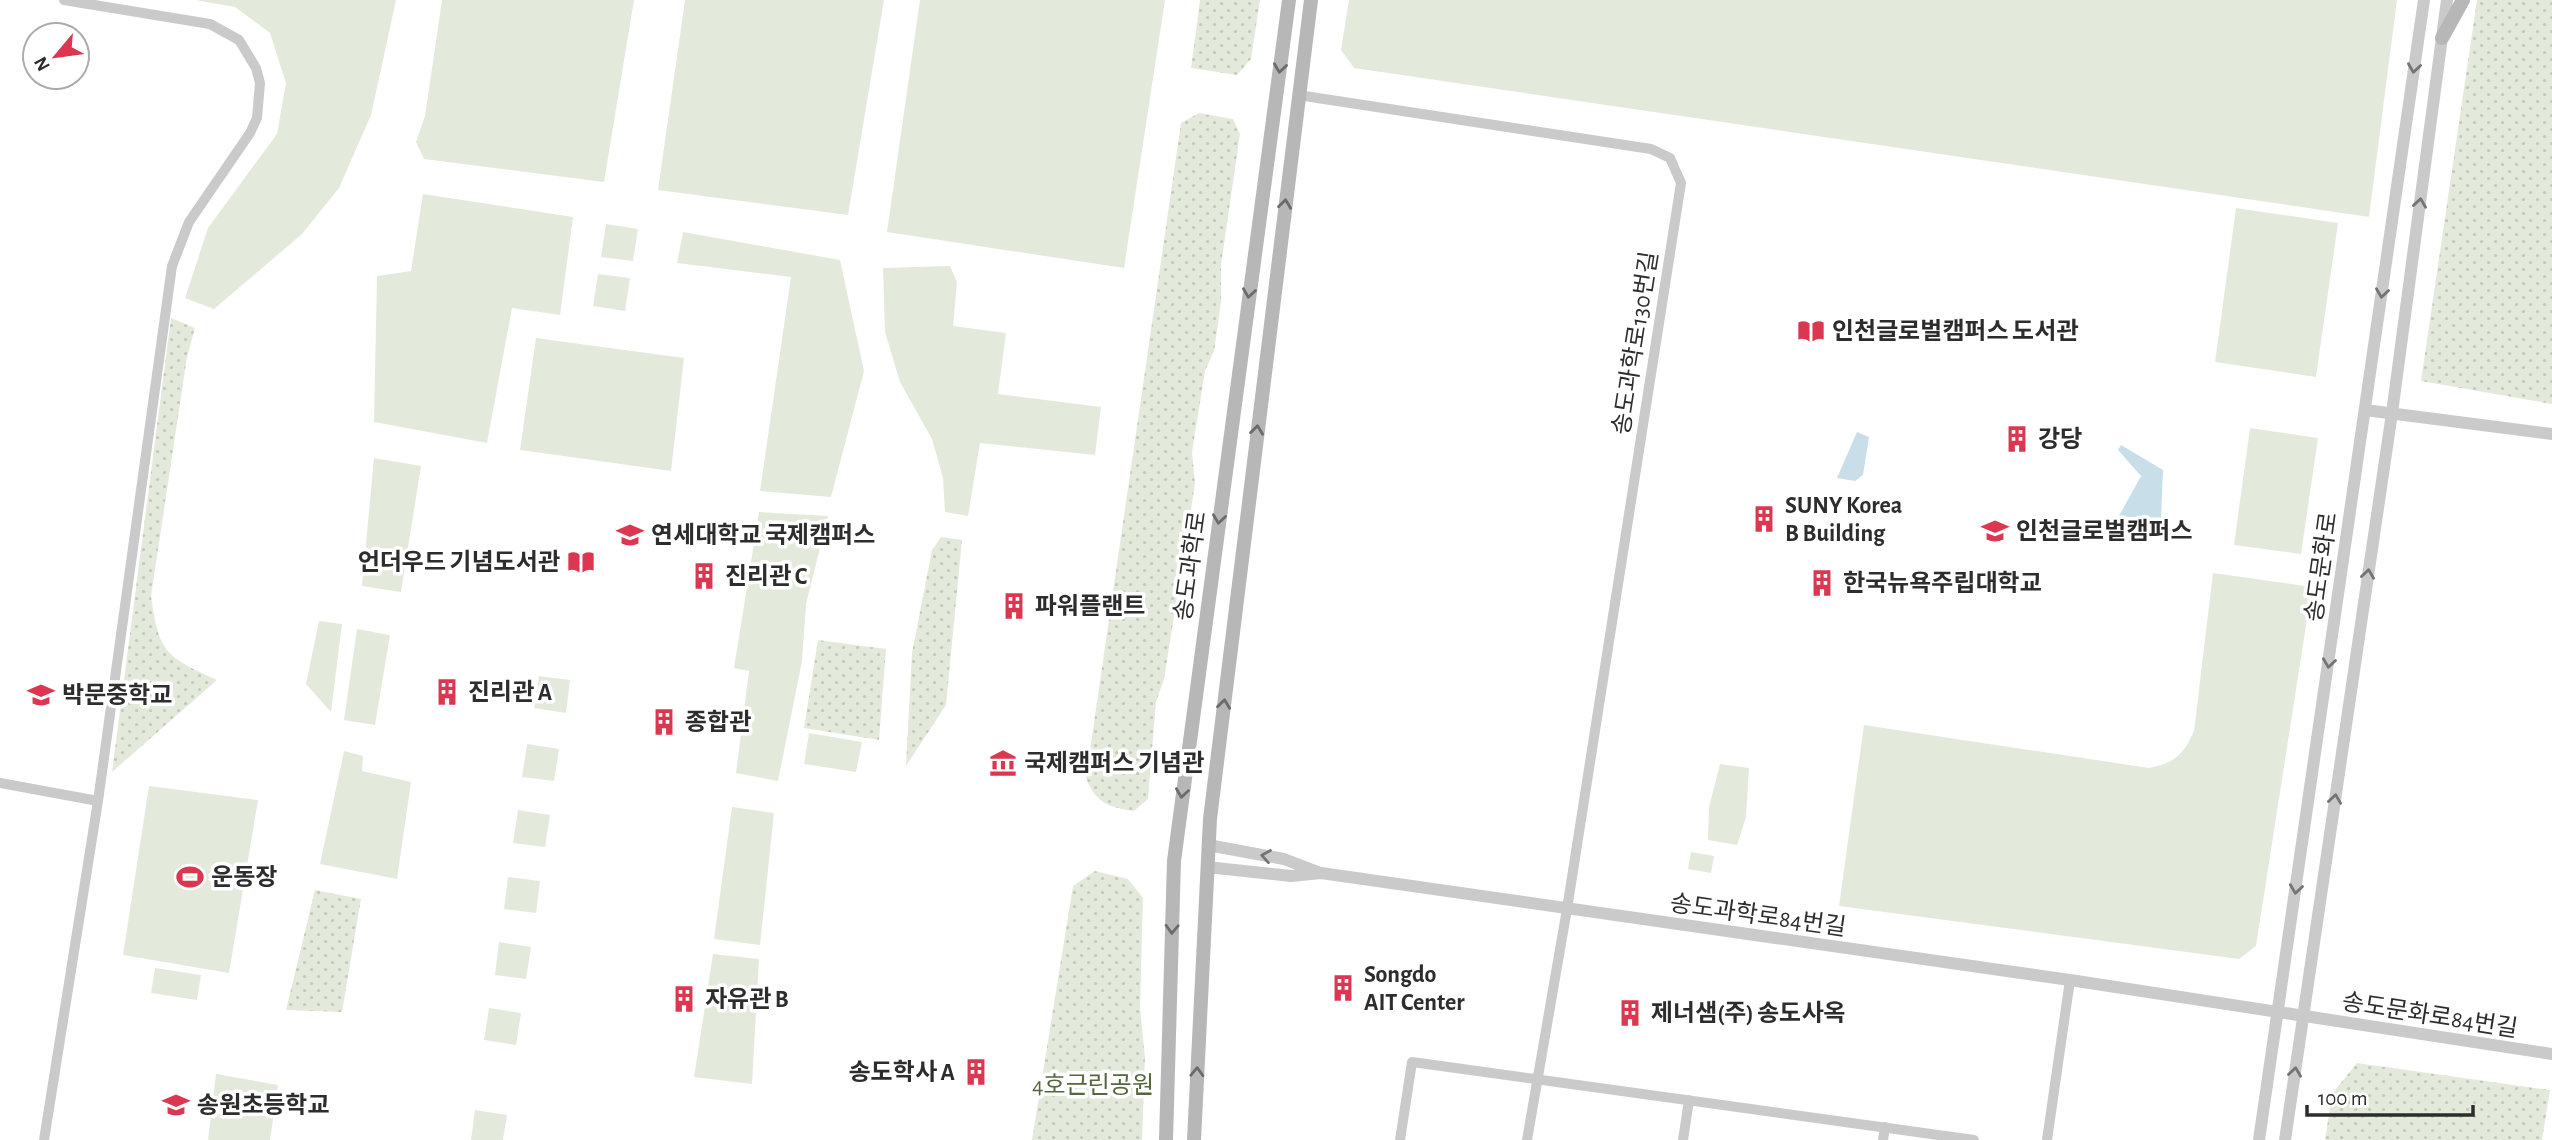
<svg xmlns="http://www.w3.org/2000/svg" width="2552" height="1140" font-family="'Alegreya Sans','Noto Sans KR',sans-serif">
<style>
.grass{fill:#e4eadb}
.park{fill:url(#park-dots)}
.water{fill:#c8dfe9}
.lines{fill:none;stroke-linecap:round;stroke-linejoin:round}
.minor{stroke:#cacaca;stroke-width:10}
.tertiary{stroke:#cacaca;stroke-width:12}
.secondary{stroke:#b7b7b7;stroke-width:14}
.oneway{stroke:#6b6b6b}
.oneway2{stroke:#747474}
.labels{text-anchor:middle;stroke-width:7;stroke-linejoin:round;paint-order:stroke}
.poi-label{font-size:24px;font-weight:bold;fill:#2d2d2d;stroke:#fff;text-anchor:start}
.street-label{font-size:24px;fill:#2d2d2d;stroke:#fff}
.park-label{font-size:24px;fill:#54663d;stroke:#fff}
</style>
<defs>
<pattern id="park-dots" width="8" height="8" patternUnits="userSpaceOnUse" patternTransform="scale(1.75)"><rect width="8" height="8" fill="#e4eadb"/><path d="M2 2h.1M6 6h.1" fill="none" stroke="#c4c9bc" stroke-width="1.8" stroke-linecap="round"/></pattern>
</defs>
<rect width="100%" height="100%" fill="#fff"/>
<path class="grass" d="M195,0H396L371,115L339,188L302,234L214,309L185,298L208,228L277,134L286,83L270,33L235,7Z
M442,0H634L604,182L424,159L416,142L425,116Z
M685,0H884L848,215L658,190Z
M920,0H1165L1124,268L887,232Z
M1349,0H2397L2369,217L1354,68L1341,50Z
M423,194L573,217L560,315L512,308L487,443L374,422L377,276L411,271Z
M2236,208L2338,223L2316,377L2215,362Z
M606,224L638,229L633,261L601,257Z
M683,232L840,260L864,371L831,497L760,491L791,277L677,263Z
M950,266L957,282L953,326L1006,333L998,394L1101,407L1095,455L980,443L968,516L945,512L943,478L932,439L900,382L885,332L883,268Z
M598,274L630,278L625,311L593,306Z
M536,338L684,358L671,471L520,450Z
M2250,428L2318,438L2301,554L2234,545Z
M374,458L421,466L401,592L362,586Z
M759,512L828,516L806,604L802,661L778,781L736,773L749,671L734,668Z
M2213,573L2312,587L2256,946L2239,959L1839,906L1864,725L2149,768C2175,763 2184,754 2194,731Z
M319,621L342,624L331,712L306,684Z
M357,629L390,635L375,725L344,720Z
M539,676L570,680L566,713L534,708Z
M809,733L862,742L856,772L804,764Z
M527,744L559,749L554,781L522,777Z
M344,751L363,756L362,771L411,782L397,879L320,864Z
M1720,764L1749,768L1746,817L1737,845L1708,840L1709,807Z
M149,786L258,800L229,973L123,955Z
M732,807L774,813L760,945L714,939Z
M518,810L550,815L545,847L513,843Z
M1691,852L1714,856L1711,873L1688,869Z
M508,877L540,881L536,913L504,909Z
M499,942L531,947L526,979L495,975Z
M713,954L759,959L752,1084L694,1077Z
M155,968L201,975L197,1000L151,993Z
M489,1008L521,1013L516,1045L484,1040Z
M216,1074L278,1085L270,1140H208Z
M475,1110L507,1115L503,1140H471Z"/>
<path class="park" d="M1200,0H1260L1251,59L1237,75L1191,68Z
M2477,0H2552V404L2421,381Z
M1199,113L1233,119L1240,134L1221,265V303L1214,351L1205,371L1192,452L1195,484L1164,679L1156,702L1148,799L1134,811C1108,807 1096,803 1086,778L1181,123Z
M171,318L195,328L187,357L151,596C159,653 165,656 217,680L112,772Z
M941,537L962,540L946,705L906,766L912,653L932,550Z
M818,640L886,649L879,740L804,728Z
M1095,871L1128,879L1143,898L1140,1008L1145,1058L1142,1140H1032L1073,886Z
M315,890L361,899L342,1012L286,1010Z
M2357,1063L2550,1090L2542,1140H2325L2332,1094Z"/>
<path class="water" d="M1857,432L1869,437L1863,475L1855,481L1837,478Z
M2121,445L2163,470L2161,520L2119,516L2141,476L2118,450Z"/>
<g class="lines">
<path class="minor" d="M1298,95L1651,149L1670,158L1681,183L1567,909L1527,1140
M0,783L98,801
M44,1140L98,801L172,266L189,222L250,133L257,118L260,83L256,68L239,40L210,24L64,0
M1400,1140L1412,1062L1974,1140
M1683,1140L1689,1100
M1883,1140L1885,1127
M2047,1140L2070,980"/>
<path class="tertiary" d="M2365,410L2552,434
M1208,845L1284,859L1318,872
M1207,867L1291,876L1321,873L2070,980L2552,1054
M2259,1140L2424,0
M2285,1140L2392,413L2447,0"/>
<path class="secondary" d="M2442,38L2463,0
M1166,1140L1174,861L1289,0
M1194,1140L1210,819L1311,0"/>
</g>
<defs><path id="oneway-chevron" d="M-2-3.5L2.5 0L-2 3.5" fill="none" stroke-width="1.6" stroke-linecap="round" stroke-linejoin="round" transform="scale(1.75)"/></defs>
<g class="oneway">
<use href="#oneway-chevron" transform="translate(1280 68) rotate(98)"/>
<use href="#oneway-chevron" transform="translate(1285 204) rotate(-83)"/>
<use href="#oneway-chevron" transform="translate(1249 293) rotate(98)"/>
<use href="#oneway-chevron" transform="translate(1257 430) rotate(-83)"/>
<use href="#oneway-chevron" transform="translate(1219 519) rotate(98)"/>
<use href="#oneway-chevron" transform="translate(1224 704) rotate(-83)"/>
<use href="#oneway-chevron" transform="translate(1182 793) rotate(98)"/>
<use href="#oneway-chevron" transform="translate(1172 929) rotate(92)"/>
<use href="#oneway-chevron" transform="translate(1197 1072) rotate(-88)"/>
</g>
<g class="oneway2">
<use href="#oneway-chevron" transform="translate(2414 68) rotate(98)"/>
<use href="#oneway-chevron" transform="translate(2420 203) rotate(-82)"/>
<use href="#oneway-chevron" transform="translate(2382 293) rotate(98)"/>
<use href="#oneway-chevron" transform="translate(2368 574) rotate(-82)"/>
<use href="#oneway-chevron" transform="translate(2329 663) rotate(98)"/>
<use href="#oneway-chevron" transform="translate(2335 799) rotate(-82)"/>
<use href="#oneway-chevron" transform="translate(1266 856) rotate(-170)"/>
<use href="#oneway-chevron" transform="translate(2296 889) rotate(98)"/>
<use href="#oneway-chevron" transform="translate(2295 1072) rotate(-82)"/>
</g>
<defs>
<symbol id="library-bare" viewBox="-9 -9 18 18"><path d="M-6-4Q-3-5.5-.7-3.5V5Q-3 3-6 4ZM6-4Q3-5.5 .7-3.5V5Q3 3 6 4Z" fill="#dc3751" stroke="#fff" stroke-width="2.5" paint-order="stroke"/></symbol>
<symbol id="building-bare" viewBox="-9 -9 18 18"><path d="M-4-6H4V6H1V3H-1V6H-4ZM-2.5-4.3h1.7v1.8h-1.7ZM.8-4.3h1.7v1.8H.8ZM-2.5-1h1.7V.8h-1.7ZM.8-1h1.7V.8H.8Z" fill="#dc3751" stroke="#fff" stroke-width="2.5" paint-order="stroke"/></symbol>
<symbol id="university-bare" viewBox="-9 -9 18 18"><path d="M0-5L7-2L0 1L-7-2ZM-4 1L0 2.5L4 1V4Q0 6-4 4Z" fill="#dc3751" stroke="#fff" stroke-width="2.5" paint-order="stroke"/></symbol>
<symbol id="school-bare" viewBox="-9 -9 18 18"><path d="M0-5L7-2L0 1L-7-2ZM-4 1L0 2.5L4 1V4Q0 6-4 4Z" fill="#dc3751" stroke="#fff" stroke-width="2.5" paint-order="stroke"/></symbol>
<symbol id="museum-bare" viewBox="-9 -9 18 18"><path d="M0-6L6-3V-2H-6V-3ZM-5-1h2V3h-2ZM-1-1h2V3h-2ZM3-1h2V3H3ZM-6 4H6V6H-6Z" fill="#dc3751" stroke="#fff" stroke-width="2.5" paint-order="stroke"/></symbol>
<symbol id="stadium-bare" viewBox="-9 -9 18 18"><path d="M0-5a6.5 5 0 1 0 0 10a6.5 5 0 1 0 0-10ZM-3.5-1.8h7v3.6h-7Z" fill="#dc3751" stroke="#fff" stroke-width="2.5" paint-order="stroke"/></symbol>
</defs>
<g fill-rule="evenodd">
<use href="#library-bare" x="1792" y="312" width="38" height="38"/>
<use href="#building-bare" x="1998" y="420" width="38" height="38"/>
<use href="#building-bare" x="1745" y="500" width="38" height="38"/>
<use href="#university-bare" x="1976" y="512" width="38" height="38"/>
<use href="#university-bare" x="611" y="516" width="38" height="38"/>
<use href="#library-bare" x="562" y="543" width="38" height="38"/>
<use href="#building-bare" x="685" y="557" width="38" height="38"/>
<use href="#building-bare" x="1803" y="564" width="38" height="38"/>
<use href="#building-bare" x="995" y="587" width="38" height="38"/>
<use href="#building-bare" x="428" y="673" width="38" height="38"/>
<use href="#school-bare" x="22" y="676" width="38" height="38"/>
<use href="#building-bare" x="645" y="703" width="38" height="38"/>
<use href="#museum-bare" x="984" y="744" width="38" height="38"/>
<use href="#stadium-bare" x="171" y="858" width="38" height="38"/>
<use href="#building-bare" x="1324" y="969" width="38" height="38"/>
<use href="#building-bare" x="665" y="980" width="38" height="38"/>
<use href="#building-bare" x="1611" y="994" width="38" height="38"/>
<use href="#building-bare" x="957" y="1053" width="38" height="38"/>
<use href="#school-bare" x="157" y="1086" width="38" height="38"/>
</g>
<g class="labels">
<g class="poi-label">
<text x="1832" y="339">인천글로벌캠퍼스 도서관</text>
<text x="2038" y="447">강당</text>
<text x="1785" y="513">SUNY Korea<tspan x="1785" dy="28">B Building</tspan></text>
<text x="2016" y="539">인천글로벌캠퍼스</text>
<text x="651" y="543">연세대학교 국제캠퍼스</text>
<text x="560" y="570" text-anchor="end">언더우드 기념도서관</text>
<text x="725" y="584">진리관 C</text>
<text x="1843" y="591">한국뉴욕주립대학교</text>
<text x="1035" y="614">파워플랜트</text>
<text x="468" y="700">진리관 A</text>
<text x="62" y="703">박문중학교</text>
<text x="685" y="730">종합관</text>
<text x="1024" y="771">국제캠퍼스 기념관</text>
<text x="211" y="885">운동장</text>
<text x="1364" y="982">Songdo<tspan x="1364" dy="28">AIT Center</tspan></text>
<text x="705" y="1007">자유관 B</text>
<text x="1651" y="1021">제너샘(주) 송도사옥</text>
<text x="955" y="1080" text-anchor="end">송도학사 A</text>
<text x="197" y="1113">송원초등학교</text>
</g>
<g class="street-label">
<text transform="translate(1635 343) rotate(-81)" y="8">송도과학로130번길</text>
<text transform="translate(1190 566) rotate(-82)" y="8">송도과학로</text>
<text transform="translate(2321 567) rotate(-82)" y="8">송도문화로</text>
<text transform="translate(1758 915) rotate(8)" y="8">송도과학로84번길</text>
<text transform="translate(2430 1015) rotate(9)" y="8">송도문화로84번길</text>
</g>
<g class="park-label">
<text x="1093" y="1093">4호근린공원</text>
</g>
</g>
<g transform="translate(56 56) rotate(241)"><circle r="33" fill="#ffffff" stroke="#ababab" stroke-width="2"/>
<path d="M0-5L12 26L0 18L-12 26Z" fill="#dc3751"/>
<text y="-10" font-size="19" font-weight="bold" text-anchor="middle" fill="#2d2d2d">N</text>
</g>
<path d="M2307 1105v10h166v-10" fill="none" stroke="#2d2d2d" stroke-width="3.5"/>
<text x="2318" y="1105" font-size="21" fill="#2d2d2d" stroke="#ffffff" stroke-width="5" paint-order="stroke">100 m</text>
</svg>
